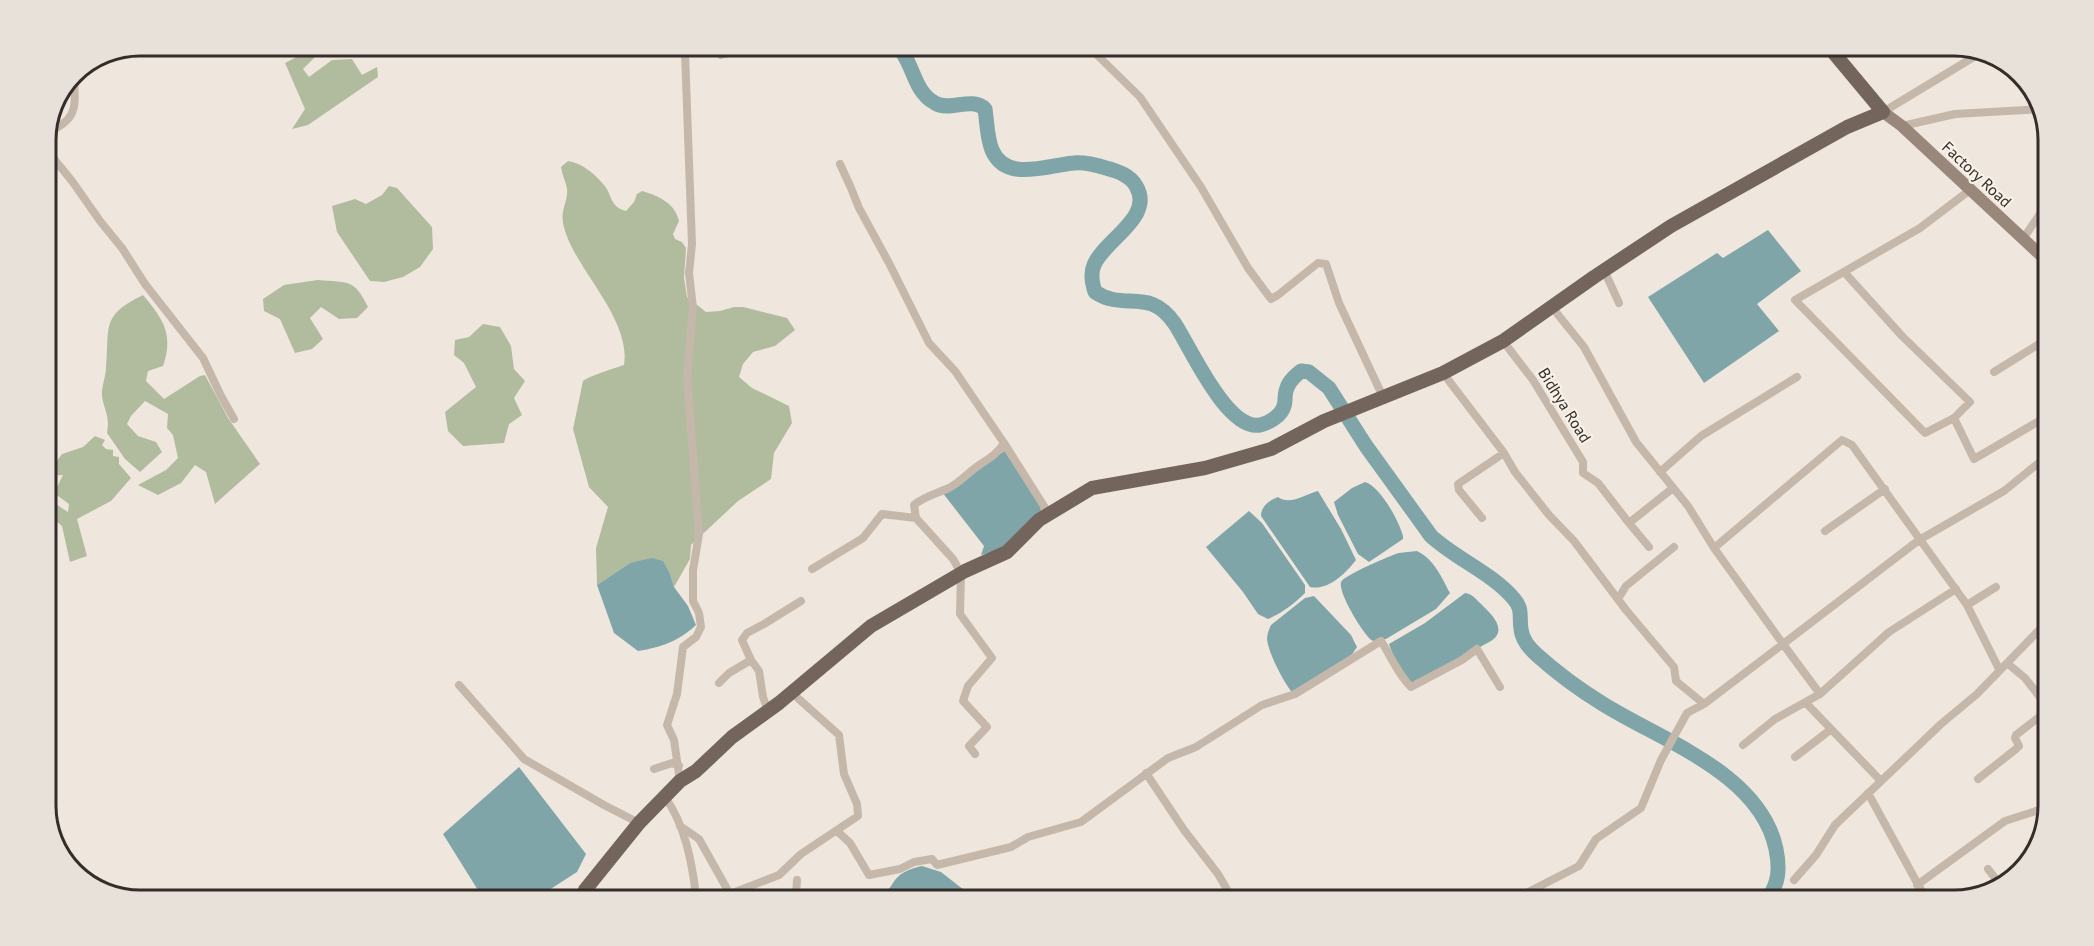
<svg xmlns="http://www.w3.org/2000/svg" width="2094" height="946" font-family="'PT Sans',sans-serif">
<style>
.green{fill:#b1bc9f}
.water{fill:#7fa5a8}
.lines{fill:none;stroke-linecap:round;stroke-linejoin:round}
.river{stroke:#7fa5a8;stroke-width:15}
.minor{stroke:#c5b8aa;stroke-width:8}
.secondary{stroke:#99877c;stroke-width:12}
.primary{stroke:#74655c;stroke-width:14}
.labels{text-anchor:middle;stroke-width:4.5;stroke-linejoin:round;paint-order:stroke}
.street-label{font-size:16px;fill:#342d29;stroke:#f7f1e8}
.rim{fill:none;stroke:#342d29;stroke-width:3}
</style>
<rect width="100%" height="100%" fill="#efe7dd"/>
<path class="green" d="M700,47H727L732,52L730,57L720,59Z
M306,52L316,56L303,69L309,77L332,60L352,59L362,75L377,67L378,77L308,125L292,129L305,109L285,63Z
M568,161C582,163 595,174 604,185C613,196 609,206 626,211L634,202L637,194L642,191C659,196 675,203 679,221L673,234L675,239L682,242L686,248L684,278L687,297L706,312L720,311L734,307H743L787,318L795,330L775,346L753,352L743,364L739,377L752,388L789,406L792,423L774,453L771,479L738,501L691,545L690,559L674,587L670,574L630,563L597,585L596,548L608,507L589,487L573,429L583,381C589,376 615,368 624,365C631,323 584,277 568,239C565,232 561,220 563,212C564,205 568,197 567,189C566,182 562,175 561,167Z
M389,186L397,188L432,227L433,249L420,267L403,277L384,282L370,281L337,232L332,206L355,199L366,204L382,195Z
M318,280C348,283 354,278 368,307L357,318L339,319L321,307L310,318L323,339L312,349L295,353L280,319L264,311L263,299L284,285Z
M143,295C163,319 174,334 163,366L148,371L146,381L164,399L200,376L205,375L228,418L260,464L215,504L206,472L195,465L181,483L158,495L138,485L166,470L178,458L173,435L167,428L168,414L145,401L131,416L127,424L138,436L156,442L162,452L140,472L125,459L107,433C110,414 104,411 102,396C101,388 106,376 106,368C110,327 100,316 143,295Z
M483,324L500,327L511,346L514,369L525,381L514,398L522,415L509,424L504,443L463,446L448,431L445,412L476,387L464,363L454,355L455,340L469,337Z
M95,436L105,440L102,445L106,449L113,450V456L119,457V464L131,478L111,501L77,519L87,556L70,562L62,526L45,512V497L68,512L69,504L54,493L63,475L46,476L62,454L83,447Z"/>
<path class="water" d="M1768,230L1801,271L1757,304L1779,331L1704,383L1648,297L1717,253L1723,258Z
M1004,451L1007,453L1040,503L1041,511L1010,548L981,555L984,546L942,492L977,471Z
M1365,482C1380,486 1399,521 1403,536V539L1369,562L1358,554L1338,515L1334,502L1352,488Z
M1318,491L1341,529L1356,560C1346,573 1328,591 1310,587L1261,516C1261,506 1270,500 1278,497C1290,506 1305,494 1318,491Z
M1249,511L1262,523L1305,585V593C1294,604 1282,613 1268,619L1258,614L1243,592L1206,547Z
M1417,551C1434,559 1442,578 1450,593L1436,609L1386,639L1373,641L1370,639C1362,631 1338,593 1341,582C1343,576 1391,555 1399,553C1404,552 1411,552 1417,551Z
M652,558L663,561L670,574L674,587L688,606L696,625C679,641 662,647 638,651L614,633L597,585L630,563Z
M1465,593C1472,594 1475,598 1480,603C1490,613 1509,629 1491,641L1414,683H1409L1393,655L1389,644L1425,623Z
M1314,596L1351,635L1357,647L1351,656L1296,690L1291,691C1283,681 1268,652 1267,639C1267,634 1269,629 1271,625L1305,598Z
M519,767L586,854L577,872L549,890L544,895H481L443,834Z
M922,866L941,872L973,897H877C888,892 889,889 895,880C902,871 913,868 922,866Z"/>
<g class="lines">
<path class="river" d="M899,48C914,64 913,91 935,103C950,112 972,96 985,109C987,122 987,138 992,150C1006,183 1048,165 1074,163C1084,162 1096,165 1106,168C1117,171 1130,175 1136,186C1155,217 1104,240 1094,265C1090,274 1092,283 1095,292C1125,312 1149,286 1175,324C1190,347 1227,431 1260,425C1269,423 1281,416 1284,406C1286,401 1284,394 1287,388C1289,381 1295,376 1301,371L1309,372L1329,388L1366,446L1431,536C1456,559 1492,573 1514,599C1523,609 1519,617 1521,629C1522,640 1529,648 1537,655C1557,673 1580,690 1603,704C1662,741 1760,773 1776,849C1780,869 1779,883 1767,900"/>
<path class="minor" d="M1091,49L1140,97L1201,187L1248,268L1271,299L1278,295L1318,263L1326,264L1339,303L1383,397
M1883,112L1982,52
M1902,126L1955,114L2041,109
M45,134C82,118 74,105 74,72
M45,148L72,181L100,221L122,248L145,284L203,358L221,396L234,419
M840,164L851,188L859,208L889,263L929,343L955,371L1004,443
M2023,239L2048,202
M1604,270L1619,303
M1845,273L1902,336L1970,402L1954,418L1974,459L2046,417
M1551,306L1584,347L1636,442L1688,506L1714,548L1783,644L1919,540L2004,491L2046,457
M1503,341L1533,380L1583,462V473L1598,483L1629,523L1673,488
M1994,372L2047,339
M1443,373L1504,453L1515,472L1549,515L1574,541L1626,610L1674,667L1676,681L1704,704
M1954,418L1925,433L1795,300L1920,228L1970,190
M1660,472L1701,436L1797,377
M1482,518L1459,490L1458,484L1504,453
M1629,523L1649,547
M1825,531L1885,489
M1714,548L1842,440L1852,445L1967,605L1999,669
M812,569L863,538L882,514L916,518
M1618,599L1626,586L1674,547
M1967,605L1996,587
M2007,663L2025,678L2043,701
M719,683L729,673L751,660
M459,685L524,759L604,805L639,823
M1806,703L1881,781
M768,711L763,697L759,671L751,660L742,640L747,633L764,624L801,601
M1743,745L1775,719L1820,694L1889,632L1956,589
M975,754L969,746L987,727L963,701L968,686L992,658L960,614L961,573L953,559L916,518L914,505C925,496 936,494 949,488C959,483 966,475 975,468C986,460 997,455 1004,443L1049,514
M1795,757L1830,730
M654,769L672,763L679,766
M1146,773L1184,830L1218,874L1232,898
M1978,779L2016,749L2019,746L2015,738L2016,735L2043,714
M680,781L674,740L667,725L677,694L683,647L696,637L701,627L699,613L693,601V570L699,534L687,377L693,308L689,273L692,244L685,53L683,47
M1868,793L1927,901
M665,797C685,825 692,862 696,896
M680,826L699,839L731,896
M837,831L850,843L869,875L900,869L914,862L932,859L937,865L1011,847L1028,837L1081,822L1168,758L1196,747L1262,705L1295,694L1381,641C1391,656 1398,675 1411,687L1462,660L1477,649L1500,687
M1988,869L2002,887
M1794,880L1816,855L1835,825L1941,724L1977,694L2044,625
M1917,885L2005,821L2042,809
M730,894L779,875L801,854L858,816L857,804L844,774L839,735L791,692
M796,896L797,880
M1515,899L1579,866L1596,839L1641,808L1661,760L1687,713L1704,704L1783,644L1820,694"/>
<path class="secondary" d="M1883,112L1902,126L2048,262"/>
<path class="primary" d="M583,896L585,890L639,823L680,781L696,771L732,737L779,703L871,626L965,571L1007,552L1039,520L1092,488L1205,468L1271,449L1324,421L1443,373L1503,341L1594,277L1671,226L1847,127L1883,112L1833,52"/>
</g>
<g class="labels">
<g class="street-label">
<text transform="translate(1977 174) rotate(43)" y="6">Factory Road</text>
<text transform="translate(1565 405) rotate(58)" y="6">Bidhya Road</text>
</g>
</g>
<path d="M0 0H2094V946H0ZM140 56H1954A84 84 0 0 1 2038 140V806A84 84 0 0 1 1954 890H140A84 84 0 0 1 56 806V140A84 84 0 0 1 140 56Z" fill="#e7e1d9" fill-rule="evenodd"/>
<path class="rim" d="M140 56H1954A84 84 0 0 1 2038 140V806A84 84 0 0 1 1954 890H140A84 84 0 0 1 56 806V140A84 84 0 0 1 140 56Z"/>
</svg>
